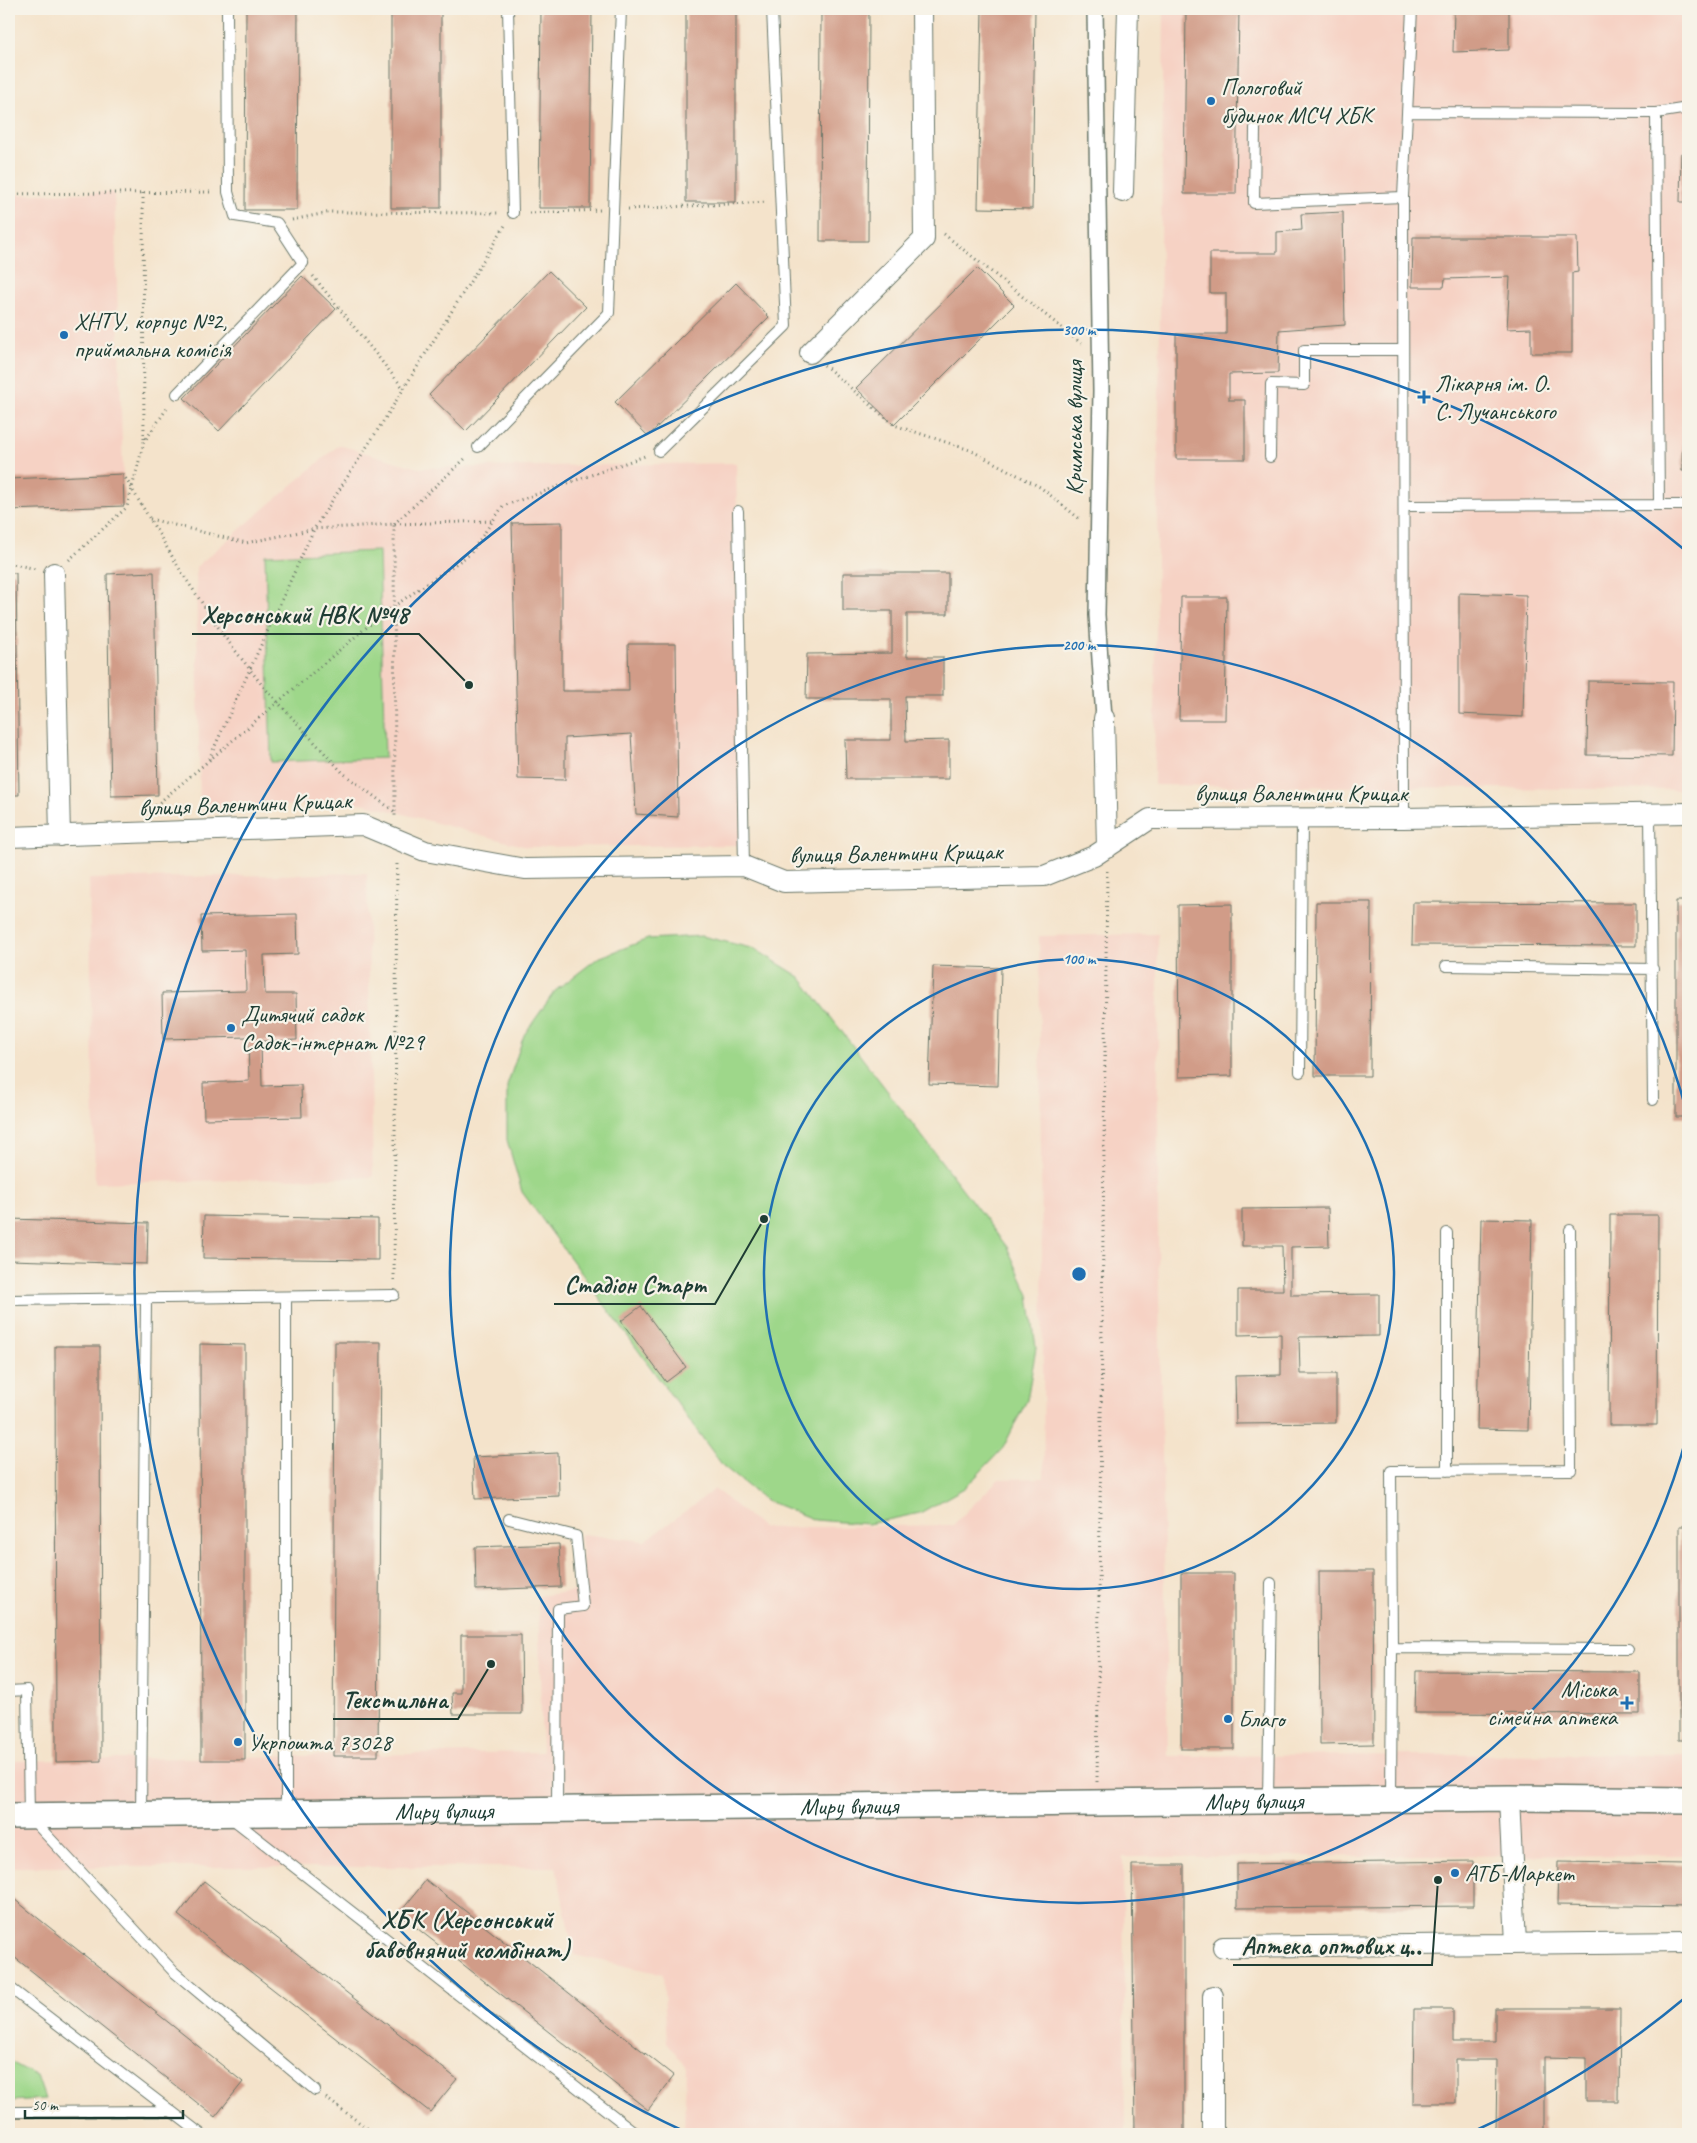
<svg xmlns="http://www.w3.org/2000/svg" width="1697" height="2143" font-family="Caveat,sans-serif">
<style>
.built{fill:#f6d2c4}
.green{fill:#9ed78a;stroke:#5e8a5f}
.building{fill:#d19c88}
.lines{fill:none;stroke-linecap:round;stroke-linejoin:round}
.service-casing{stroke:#6a7769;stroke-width:12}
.pedestrian-casing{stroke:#6a7769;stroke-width:18}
.minor-casing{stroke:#6a7769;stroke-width:22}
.tertiary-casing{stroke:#6a7769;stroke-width:28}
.path{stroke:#6a7769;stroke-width:3;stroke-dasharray:1 4;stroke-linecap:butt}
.service{stroke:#fff;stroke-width:10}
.pedestrian{stroke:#fff;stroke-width:15}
.minor{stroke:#fff;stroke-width:20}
.tertiary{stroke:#fff;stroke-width:25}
.ring{fill:none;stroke:#1f6fb2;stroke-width:2.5}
.poi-dot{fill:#1f6fb2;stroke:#f7f3e8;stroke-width:2}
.labels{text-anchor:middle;stroke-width:4.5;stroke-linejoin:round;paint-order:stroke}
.poi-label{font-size:24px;fill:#1f3d34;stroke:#f7f3e8;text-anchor:start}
.street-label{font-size:24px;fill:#1f3d34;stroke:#f7f3e8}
.quarter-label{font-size:26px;font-weight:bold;fill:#1f3d34;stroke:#f7f3e8}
.centre{fill:#1f6fb2;stroke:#f7f3e8;stroke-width:2.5}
.ring-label{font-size:15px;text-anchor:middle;font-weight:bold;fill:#1f6fb2;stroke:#f7f3e8;stroke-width:4.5;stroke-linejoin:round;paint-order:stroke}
.leader{fill:none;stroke:#1f3d34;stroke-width:2}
.callout-dot{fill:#1f3d34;stroke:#f7f3e8;stroke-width:2}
.callout-label{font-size:25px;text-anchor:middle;font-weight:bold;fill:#1f3d34;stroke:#f7f3e8;stroke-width:4.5;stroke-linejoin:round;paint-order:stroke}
</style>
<rect width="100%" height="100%" fill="#f7f3e8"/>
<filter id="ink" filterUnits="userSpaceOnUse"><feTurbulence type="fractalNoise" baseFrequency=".02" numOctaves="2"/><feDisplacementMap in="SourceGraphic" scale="10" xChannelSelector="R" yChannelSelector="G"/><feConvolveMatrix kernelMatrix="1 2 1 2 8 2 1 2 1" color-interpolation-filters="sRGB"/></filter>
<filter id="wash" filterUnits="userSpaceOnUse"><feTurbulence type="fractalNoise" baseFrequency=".0096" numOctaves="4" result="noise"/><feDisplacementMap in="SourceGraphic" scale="20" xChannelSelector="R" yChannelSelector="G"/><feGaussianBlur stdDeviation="1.12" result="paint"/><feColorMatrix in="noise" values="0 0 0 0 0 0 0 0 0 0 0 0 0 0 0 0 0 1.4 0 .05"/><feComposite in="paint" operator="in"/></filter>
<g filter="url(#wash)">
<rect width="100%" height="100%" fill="#f4e3cb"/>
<path class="built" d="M1164,9H1688V790L1154,785Z
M114,192L123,474L9,479V195Z
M339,445L418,468L736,463L744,845L527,847L362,803L200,809L196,567Z
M367,873L373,1177L95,1183L89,879Z
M1158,934V1241L1168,1756L1688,1754V1855L1123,1857L1125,2134H684L686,2067L667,2042L663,1974L574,1955L556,1867H9V1761L542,1752L538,1596L584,1590L581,1534L645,1541L715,1489L763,1528L953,1525L999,1479L1044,1478L1039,936Z"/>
<path class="green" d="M379,551L385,758L271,762L265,555Z
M702,936L755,949L800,977L1007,1247L1029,1295L1036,1348L1027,1400L1003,1448L966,1487L920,1513L868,1524L815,1520L765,1500L723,1466L522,1192L507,1140V1086L524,1035L555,991L598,958L648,939Z
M9,2061L37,2076L45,2099L9,2101Z"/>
<g id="blocks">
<path class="building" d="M246,9H298L297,210H245Z
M391,9H441V208H391Z
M541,9H592L590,208H539Z
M686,9H736V202H686Z
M821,9H869L868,241H820Z
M982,9H1035L1032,209L978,208Z
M1186,9H1239L1236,194H1184Z
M1454,9H1509V50L1453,52Z
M1681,153L1688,154V202H1680Z
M1343,212L1345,325L1279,330L1278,373L1229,374V400H1245V459H1176V334H1226V293H1210V253H1277V232L1302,230L1301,214Z
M1413,237H1577L1578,272L1572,273V353H1531V328L1507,329L1510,277L1445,279L1444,287H1412Z
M977,268L1014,305L894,425L856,388Z
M549,271L586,307L466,431L429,395Z
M302,276L336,309L219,431L184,398Z
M736,283L769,317L648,436L615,402Z
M1683,423H1688V471H1682Z
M123,474L124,506L9,510V479Z
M562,522V691H629L628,644H676L678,817L636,814L631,734L565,738V780L518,779L512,523Z
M154,572L158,795L111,796L107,574Z
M9,573H16L19,795H9Z
M843,573H948V614H907V657H943V696H905L906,741L949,740V779H846L845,740H891V699H806L807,654L892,653V611H843Z
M1459,593L1526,595L1523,717L1459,714Z
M1181,597H1227L1225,720H1179Z
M1588,681L1673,682L1672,756L1587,755Z
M1676,901H1688V1117H1676Z
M1316,902H1371L1370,1076H1315Z
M1413,902L1636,903V946L1412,945Z
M1232,904V1076L1179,1077L1178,905Z
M297,914L298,954L264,955L265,994H296L297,1040L261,1041L262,1086L301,1085L302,1117L204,1119L203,1083L249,1081L248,1037L163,1039L162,993L246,991L245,950L202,951L201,916Z
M933,966L1001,968L998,1086L929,1084Z
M1328,1208L1329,1246L1291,1247V1295L1379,1294V1336L1299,1337L1300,1374H1336V1423L1236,1424L1235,1376L1281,1375V1334L1238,1335V1290H1283L1282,1246H1242V1209Z
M1610,1215H1658L1657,1425H1609Z
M204,1216L378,1219V1260L203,1258Z
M9,1219L148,1223L147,1264L9,1260Z
M1481,1219L1532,1220L1528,1430L1477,1429Z
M641,1306L686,1367L666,1382L621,1321Z
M335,1342H381L378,1756H333Z
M200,1344L245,1345V1760H201Z
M55,1346H100L101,1761L56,1762Z
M558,1453L559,1496L475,1499L473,1457Z
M1679,1526H1688V1740H1679Z
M559,1544L561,1587L476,1590L475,1547Z
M1319,1571H1373L1374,1744L1320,1745Z
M1181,1573H1234V1749H1181Z
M461,1635H521L522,1714H453L452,1693H461Z
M1416,1671L1640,1672V1714L1415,1713Z
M1473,1861V1906L1237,1908V1864Z
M1558,1862L1688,1864V1907L1557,1905Z
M1132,1865H1184V2134H1135Z
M426,1880L674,2076L648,2110L399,1914Z
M204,1881L457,2079L430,2112L178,1915Z
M9,1895L243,2082L215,2117L9,1953Z
M1495,2008H1620L1619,2101H1586V2058L1544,2057V2134H1496L1497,2060H1456V2103H1413L1414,2009H1453V2042H1495Z"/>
</g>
</g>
<g filter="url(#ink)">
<use href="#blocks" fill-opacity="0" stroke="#6a7769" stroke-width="1"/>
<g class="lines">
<defs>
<path id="service" d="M508,9L513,213
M1656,113L1688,108
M1255,128L1254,203L1403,197
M177,394L303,263L277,223L235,216L228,192L227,9
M478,447L609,313L621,9
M659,451L786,326L772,9
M1270,457L1271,384L1304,385V350H1403
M1659,505H1688
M1404,506L1659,505L1656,113L1408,112
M738,511L744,866
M1650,814L1653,1100
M1404,818L1403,197L1412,9
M1446,966L1653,969
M1300,1072L1302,819
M1447,1233V1471
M9,1300L394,1295
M509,1519L576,1536L583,1606L558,1609L557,1809
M1392,1648L1391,1471L1571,1470L1570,1230
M9,1691L27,1690L29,1816L174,1972L315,2090
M1391,1799L1392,1648L1628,1649
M1268,1801L1271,1583
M286,1813V1297
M141,1815L146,1299
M230,1817L637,2134
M9,1987L171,2111L9,2112
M171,2111L201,2134"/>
<path id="pedestrian" d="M1095,9L1101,391L1097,615L1104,718"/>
<path id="minor" d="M1123,192L1128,9
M810,353L924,239L922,9
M54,573L60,836
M1104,718L1107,848
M9,837L363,825L425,851L525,869L744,866L784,882L1044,876L1094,856L1150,819L1404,818L1688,813
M1509,1798L1516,1944
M1223,1947L1688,1942
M1213,2134V1996"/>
<g id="tertiary">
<path id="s1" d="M9,1816L1509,1798L1688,1800"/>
</g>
</defs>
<use href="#service" class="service-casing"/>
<use href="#pedestrian" class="pedestrian-casing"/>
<use href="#minor" class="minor-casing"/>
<use href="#tertiary" class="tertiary-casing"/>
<path class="path" d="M143,193L144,442
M9,194L213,192
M628,209L767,202
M529,213L600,210
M292,220L331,212L500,213
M944,234L1082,344
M313,276L404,389
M824,365L894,425L970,450L1040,487L1081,520
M123,474L182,573L224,636L262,685L343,773L395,812V817
M150,519L246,543L314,529L394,524L395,812
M394,524L467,457
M395,524L493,521
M69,560L127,507L144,442L168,407
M9,563L36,569
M209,759L314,529L386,417L506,224
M148,812L381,615L470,554L503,506L645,456
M394,1280L397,861
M1097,1782L1107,871
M326,2098L375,2134"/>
<use href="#service" class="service"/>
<use href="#pedestrian" class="pedestrian"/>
<use href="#minor" class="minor"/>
<use href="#tertiary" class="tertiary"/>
</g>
</g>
<g class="ring">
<circle cx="1079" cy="1274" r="315"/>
<path d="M1688 1431A629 629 0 1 1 1688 1117"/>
<path d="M1686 1997A944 944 0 0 1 1470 2133M688 2133A944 944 0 1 1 1686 551"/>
</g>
<g class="poi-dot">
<circle cx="1211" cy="101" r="5"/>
<circle cx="64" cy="335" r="5"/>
<path d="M1421.5 389.5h5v5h5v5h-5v5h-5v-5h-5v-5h5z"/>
<circle cx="231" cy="1028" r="5"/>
<path d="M1624.5 1695.5h5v5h5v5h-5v5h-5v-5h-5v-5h5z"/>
<circle cx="1228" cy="1719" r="5"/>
<circle cx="238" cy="1742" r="5"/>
<circle cx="1455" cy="1873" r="5"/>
</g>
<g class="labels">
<g class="poi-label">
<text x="1221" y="95">Пологовий<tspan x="1221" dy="28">будинок МСЧ ХБК</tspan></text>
<text x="74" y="329">ХНТУ, корпус №2,<tspan x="74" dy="28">приймальна комісія</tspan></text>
<text x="1435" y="391">Лікарня ім. О.<tspan x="1435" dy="28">С. Лучанського</tspan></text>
<text x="241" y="1022">Дитячий садок<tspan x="241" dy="28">Садок-інтернат №29</tspan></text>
<text x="1617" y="1697" text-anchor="end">Міська<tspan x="1617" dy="28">сімейна аптека</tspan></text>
<text x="1238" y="1727">Благо</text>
<text x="248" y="1750">Укрпошта 73028</text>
<text x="1465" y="1881">АТБ-Маркет</text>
</g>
<g class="street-label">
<text transform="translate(1074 428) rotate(-90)" y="8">Кримська вулиця</text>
<text x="1301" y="801">вулиця Валентини Крицак</text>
<text transform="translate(245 804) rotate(-2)" y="8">вулиця Валентини Крицак</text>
<text transform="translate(896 853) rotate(-1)" y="8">вулиця Валентини Крицак</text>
<text dy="8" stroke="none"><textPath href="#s1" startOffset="1245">Миру вулиця</textPath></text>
<text dy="8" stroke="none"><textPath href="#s1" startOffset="840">Миру вулиця</textPath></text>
<text dy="8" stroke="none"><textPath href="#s1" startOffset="435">Миру вулиця</textPath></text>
</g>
<g class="quarter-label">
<text x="467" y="1928">ХБК (Херсонський<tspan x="467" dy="30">бавовняний комбінат)</tspan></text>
</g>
</g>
<circle cx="1079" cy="1274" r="8" class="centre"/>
<g class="ring-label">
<text x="1079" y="335">300 m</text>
<text x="1079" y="650">200 m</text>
<text x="1079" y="964">100 m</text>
</g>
<path class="leader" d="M469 685L419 634H192M764 1219L715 1304H554M491 1664L458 1719H333M1438 1880L1432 1965H1233"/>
<g class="callout-dot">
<circle cx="469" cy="685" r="5"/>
<circle cx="764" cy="1219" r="5"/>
<circle cx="491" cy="1664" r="5"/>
<circle cx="1438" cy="1880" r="5"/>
</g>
<g class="callout-label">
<text x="305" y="623">Херсонський НВК №48</text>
<text x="635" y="1293">Стадіон Старт</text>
<text x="395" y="1708">Текстильна</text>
<text x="1332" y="1954">Аптека оптових ц‥</text>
</g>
<rect width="1697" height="2143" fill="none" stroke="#f7f3e8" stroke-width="30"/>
<path d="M25 2110v8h158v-8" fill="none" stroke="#1f3d34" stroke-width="2.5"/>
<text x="32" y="2110" font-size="15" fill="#1f3d34" stroke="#f7f3e8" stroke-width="4" paint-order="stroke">50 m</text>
</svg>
